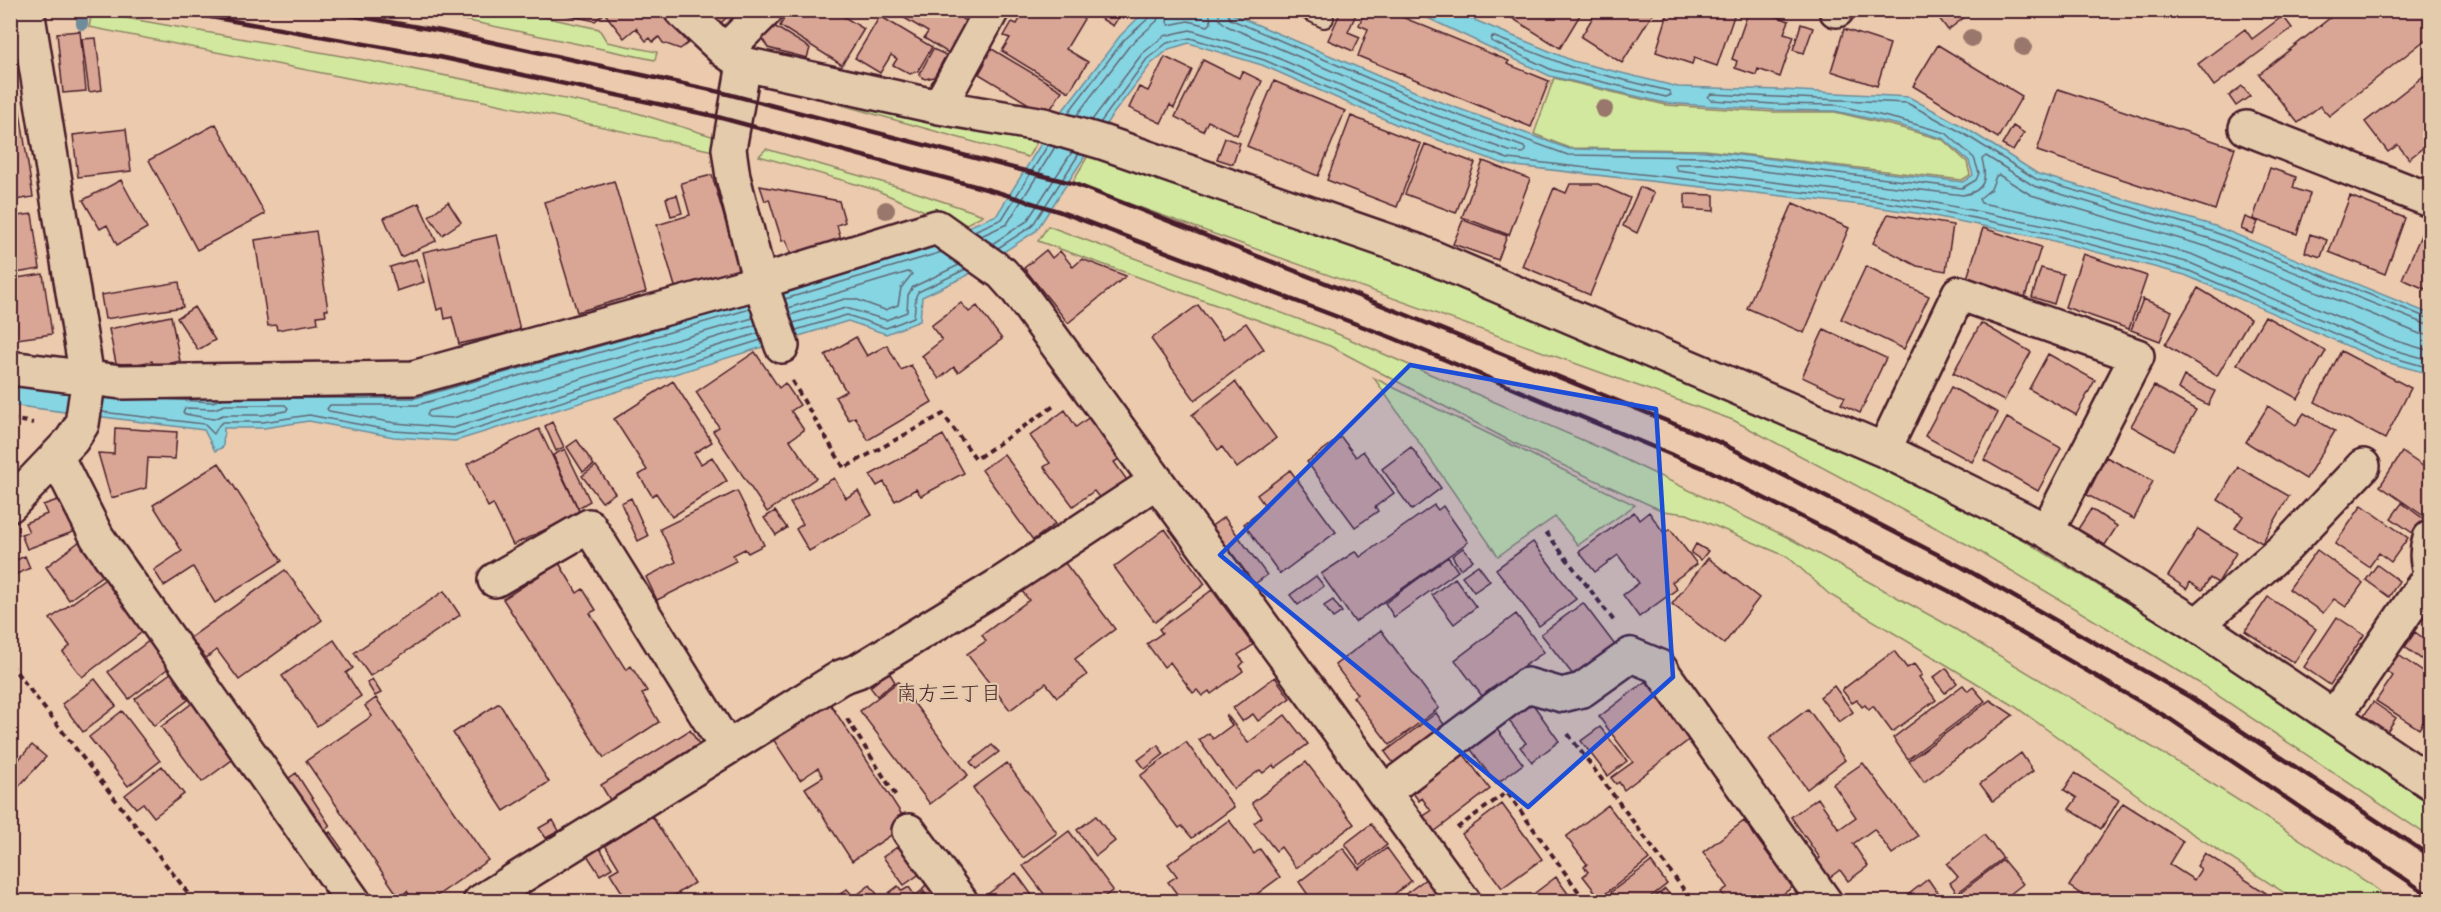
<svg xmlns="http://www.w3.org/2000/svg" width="2441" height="912" font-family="Itim,'Klee One',sans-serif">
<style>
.green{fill:#d1e89e;stroke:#8e8464;stroke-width:1.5}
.water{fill:#86d5e3;stroke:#6e8c99;stroke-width:1.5}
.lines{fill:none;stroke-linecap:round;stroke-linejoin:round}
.shore{stroke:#626875;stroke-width:1.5}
.stream{stroke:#6e8c99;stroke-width:12}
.building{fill:#d9a595;stroke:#4a1f2b;stroke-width:1.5}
.service-casing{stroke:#4a1f2b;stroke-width:22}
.minor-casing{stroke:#4a1f2b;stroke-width:38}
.path{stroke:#4a1f2b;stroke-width:4;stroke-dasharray:6 4.5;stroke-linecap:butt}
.service{stroke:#e3cbac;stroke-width:18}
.minor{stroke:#e3cbac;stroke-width:33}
.rail{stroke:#4a1f2b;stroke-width:4.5}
.tree{fill:#9a776c}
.marked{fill:#1d4ed8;fill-opacity:0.2;stroke:#1d4ed8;stroke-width:4.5;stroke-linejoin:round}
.labels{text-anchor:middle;stroke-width:4.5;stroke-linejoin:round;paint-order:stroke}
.neighbourhood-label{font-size:21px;fill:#4a1f2b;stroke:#e3cbac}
</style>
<rect width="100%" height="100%" fill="#ebcaad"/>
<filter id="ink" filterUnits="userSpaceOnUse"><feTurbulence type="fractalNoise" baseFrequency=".0167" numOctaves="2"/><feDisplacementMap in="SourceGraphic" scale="12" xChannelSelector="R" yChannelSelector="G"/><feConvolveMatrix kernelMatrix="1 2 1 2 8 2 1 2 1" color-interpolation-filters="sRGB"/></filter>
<g filter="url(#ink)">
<path class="green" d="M407,11H515L599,29L607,42L657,52L655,60L469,21Z
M92,12L370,61L637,113L715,137L718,152L479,100L368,82L89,27Z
M1554,78L1666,105L1774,112H1835L1898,127L1943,140L1967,162L1970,175L1962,180L1705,150L1569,148L1534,134Z
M806,95L835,96L1040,136L1028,157Z
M766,149L906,189L983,215L961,227L876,190L759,156Z
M1090,152L1413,262L1865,454L2020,538L2167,627L2430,798V837L2199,683L1972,547L1733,420L1072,183Z
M1048,226L1333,332L1603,449L1785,536L1955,629L2192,771L2367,882L2392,901H2297L2179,825L2013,705L1829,594L1788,557L1687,514L1663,511L1512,442L1330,346L1038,241Z
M1374,378L1635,505L1578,545L1555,517L1498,556Z"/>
<path class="water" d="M1151,10L1225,11L1435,100L1569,149L1705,151L1963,182L1973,175L1969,161L1944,139L1899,125L1835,111L1774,110L1665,103L1550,76L1413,11H1453L1573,61L1678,87L1782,90L1909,97L1964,127L2038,174L2215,226L2430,314V374L2382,361L2185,275L2046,239L1929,215L1862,205L1507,165L1400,126L1262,65L1189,43L1169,49L1151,64L1110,118L1036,231L966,276L922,297L920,321L886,334L848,321L455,441L394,437L309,421L264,428H224L223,447L215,451L204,430L11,405V374L414,392L936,240L997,215L1057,118L1120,36L1140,16Z"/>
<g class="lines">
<path class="shore" d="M1169,10L1167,22L1169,25L1188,21L1208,26L1211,23L1209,10
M1226,10L1230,19L1433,106L1568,155L1705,157L1962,188L1976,180L1979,173L1974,158L1946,133L1900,120L1837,105L1774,104L1711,100L1708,97L1711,94L1907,103L1961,132L2036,179L2214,232L2430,319
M1492,36L1571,67L1669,91L1671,95L1666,97L1552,70L1491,41Z
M1068,113L1124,40L1150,17L1152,10
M1076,116L1130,45L1157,21L1160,10
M1092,120L1142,54L1164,36L1190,30L1266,53L1405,113L1509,151L1523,153L1526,151L1524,147L1430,113L1227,26L1220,20L1218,10
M1100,123L1147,59L1167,43L1190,38L1264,60L1402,120L1508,159L1863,199L1930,209L2047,233L2187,270L2384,355L2430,368
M974,231L1002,219L1048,145
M981,236L1007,224L1055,147
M992,244L1027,221L1072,152
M998,248L1032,226L1079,154
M785,299L942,252
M788,308L908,272L912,274L901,288L898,305L885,310L855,299H845L790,315
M750,309L417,405H330L327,409L329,411L395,423L453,428L759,333
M753,318L429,411L427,415L429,417L453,418L756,325
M793,323L846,308L886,320L907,312L908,295L913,287L959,265
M2430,326L2211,239L2034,186L1986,156L1982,159C1987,178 1986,191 1963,195L1704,164H1677L1675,166L1677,170L1931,202L2050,226L2190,263L2387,348L2430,360
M796,330L847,315L886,328L914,317L916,296L918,292L966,269
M2430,335L2420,334L2208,247L2031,195L1999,175L1996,176L1991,189L1979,199L1981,203L2051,217L2191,254L2390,339L2430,351
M276,398H415L667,327
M162,399L212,402L222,399
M225,405H285L288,408L286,411L263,415H223L213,419L185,414L183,412L185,408L214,409Z
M102,412L204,424L214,434L219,425L223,422H263L309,415L394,431L454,435L761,340"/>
<path class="stream" d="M82,24V13"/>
</g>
<path class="building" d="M560,10H609L595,21L563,14Z
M612,10H662L688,43L680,49L663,43L659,37L653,42L650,38L646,41L636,28L624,38L606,15Z
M704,10H726L730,14L719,25Z
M789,10H833L864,29L842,65L780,26Z
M891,10H966L962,19L968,23L950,54L924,38L928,32Z
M1025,10H1070L1084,19L1066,49L1088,62L1069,92L1002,51L1010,38L1004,36L1012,22L1017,24Z
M1087,10H1123L1113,26Z
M1348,10L1357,12L1348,32L1360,37L1353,51L1328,40L1341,11L1347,14Z
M1365,10H1385L1509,61L1507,64L1549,81L1531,127L1358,56L1368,29L1359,25Z
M1499,10H1583L1560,48Z
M1597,10H1655L1622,63L1581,37Z
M1669,10H1693L1710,16L1712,10H1736L1717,66L1694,58L1692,64L1656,52Z
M1749,10H1760L1789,21L1784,33L1794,36L1780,77L1758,69L1756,75L1735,68L1737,61L1732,59Z
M1913,10H1929L1919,18Z
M1933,10H1974L1948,30Z
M2340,10H2430V36L2329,116L2320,106L2298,123L2259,74Z
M880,16L932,47L918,71L910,74L893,65L897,59L891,55L880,73L855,58Z
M2283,16L2292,28L2214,86L2198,64L2245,29L2252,39Z
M1801,24L1813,28L1804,53L1793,50Z
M774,26L810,48L807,58L768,48L760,35Z
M1844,29L1890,44L1877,86L1831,71Z
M80,31L86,91L63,93L57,33Z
M96,38L102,90L89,92L82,39Z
M1938,45L2022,96L1998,138L1913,86Z
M987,46L1062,91L1047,115L979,74L985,63L979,60Z
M933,49L946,55L934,77L925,79L919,75Z
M1165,57L1192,70L1174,108L1170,105L1161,123L1129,108L1139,87L1148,91Z
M1203,60L1239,78L1242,71L1262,81L1237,135L1208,121L1203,131L1175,117Z
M2430,71V142L2409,159L2398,145L2388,152L2365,122Z
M1274,81L1345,111L1318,176L1247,146Z
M2242,86L2250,96L2236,106L2229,96Z
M2058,89L2235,148L2215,210L2037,151Z
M18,99L33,197L10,201V100Z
M1351,116L1421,144L1397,207L1327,180Z
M216,124L265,214L197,250L149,160Z
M2013,126L2024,133L2013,151L2002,145Z
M126,129L131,171L78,177L73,135Z
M1225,138L1240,143L1233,164L1217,159Z
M1425,144L1475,163L1456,213L1405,194Z
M1483,161L1530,179L1509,235L1462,217Z
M2270,168L2296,177L2293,188L2310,194L2297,234L2253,219Z
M712,175L740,272L676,290L657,225L690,215L681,183Z
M121,180L147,228L117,245L107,225L100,229L83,200Z
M614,181L646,292L577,312L544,202Z
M1570,184H1598L1630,198L1590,295L1522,266L1554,188L1566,193Z
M760,186L839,201L845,222L837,225L841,240L791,255L786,240L782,241L769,199L765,201Z
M1640,187L1654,193L1637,233L1623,226Z
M1685,194L1714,195V211L1685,209Z
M677,195L682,213L671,216L666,198Z
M2350,196L2405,218L2385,274L2329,252Z
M448,202L461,222L442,235L429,216Z
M419,203L436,241L401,257L384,218Z
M1793,203L1849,228L1804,333L1747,308Z
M32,214L40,269L10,274V217Z
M1888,214L1953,225L1946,271L1917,266L1873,243Z
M2245,217L2258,222L2253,234L2241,229Z
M1463,220L1507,236L1498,260L1453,244Z
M1983,228L2041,247L2025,297L1967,278Z
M2424,228L2430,231V291L2402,279Z
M316,231L328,310H325L326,315L317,316L318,323L277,330L276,325L268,326L255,240Z
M2310,234L2327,240L2321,257L2305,252Z
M497,235L520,330L459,344L452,317L445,319L443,308L437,310L423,252Z
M1046,250L1052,258L1060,251L1073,267L1082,259L1126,276L1068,323L1024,268Z
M2083,254L2147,276L2129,329L2065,307Z
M416,259L424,282L397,291L390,267Z
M1866,266L1929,296L1904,349L1841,319Z
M2041,268L2063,274L2054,304L2032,297Z
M43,274L52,334L10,340V279Z
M179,282L183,307L105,319L101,295Z
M2198,288L2250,319L2217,376L2165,345Z
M2143,299L2172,311L2160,341L2131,330Z
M961,303L969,312L977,306L1002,339L958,372L954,367L939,379L922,356L942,340L931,326Z
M1198,305L1223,339L1246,323L1264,349L1195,400L1151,339Z
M194,307L215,340L198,350L177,318Z
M171,316L180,361L154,367L152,361L117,368L109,329Z
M2265,316L2326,351L2298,399L2237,364Z
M1981,323L2031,352L2004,401L1953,373Z
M1824,329L1886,358L1860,413L1841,404L1845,397L1802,377Z
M856,337L867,356L887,345L901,370L911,365L932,402L868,440L855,417L849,420L835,397L846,391L825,355Z
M2341,351L2411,388L2385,439L2315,402Z
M755,352L779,388L785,383L800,405L791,411L804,430L790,440L816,478L767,512L713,431L719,427L696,392Z
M2048,354L2095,380L2076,415L2029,389Z
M2184,376L2215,391L2208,405L2178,389Z
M673,381L712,442L694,453L701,464L712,457L727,481L672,517L656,493L652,496L639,475L647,470L614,419Z
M1235,382L1276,438L1237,468L1222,447L1218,450L1192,415Z
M2154,386L2196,410L2173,450L2131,426Z
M1951,387L1998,413L1972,462L1925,436Z
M2268,406L2296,425L2304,413L2335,431L2306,479L2246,442Z
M1065,410L1076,427L1091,416L1121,458L1114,462L1127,480L1101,500L1094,491L1073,506L1044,467L1050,463L1030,436Z
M2007,418L2061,448L2038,491L1984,460Z
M552,422L564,447L556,451L545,426Z
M115,428L177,432L175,459L148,458L146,488L111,498L98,453L114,454Z
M2430,428V445L2422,439Z
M539,429L580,513L513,545L493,504L488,507L467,464Z
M943,435L964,473L921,496L916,489L895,501L884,482L877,486L870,475Z
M1341,437L1356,457L1363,451L1394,493L1375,507L1378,511L1355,527L1307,462Z
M577,440L594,465L583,472L567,447Z
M1411,447L1441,488L1412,510L1382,469Z
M565,449L590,501L578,508L553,455Z
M2402,452L2430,471V515L2428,519L2380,486Z
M1004,454L1055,524L1033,540L982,470Z
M2106,457L2153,481L2134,519L2087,495Z
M219,463L282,561L215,603L193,567L164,586L154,570L182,551L153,505Z
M596,466L615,493L602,502L582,476Z
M2238,467L2289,496L2262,543L2235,528L2243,516L2218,500Z
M1290,470L1336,532L1280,574L1244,524L1266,507L1257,495Z
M834,478L846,498L858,491L872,515L809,551L796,529L803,524L790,503Z
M737,491L764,545L748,553L745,549L733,555L736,561L657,600L646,577L676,562L660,529Z
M69,496L81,529L27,549L21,534L29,532L25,523L47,514L43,505Z
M631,498L648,536L638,541L621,503Z
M2402,503L2425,520L2414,534L2391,518Z
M1434,505L1438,510L1443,506L1468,542L1355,622L1321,574L1356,551L1360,557Z
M2362,505L2408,538L2391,562L2379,553L2369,567L2335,544Z
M2091,509L2117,526L2105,545L2078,529Z
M775,511L787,528L776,535L764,518Z
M1634,512L1639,520L1649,512L1664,533L1670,529L1697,564L1672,582L1677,589L1639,617L1623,595L1639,583L1618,555L1595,572L1579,552Z
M1224,517L1267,575L1252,586L1209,528Z
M1165,529L1205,584L1155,622L1114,567Z
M2198,529L2236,553L2218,583L2210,578L2202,590L2190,582L2187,589L2168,576Z
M84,538L108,571L69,600L46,567Z
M1533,542L1576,599L1539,626L1496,569Z
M1696,544L1708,551L1701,560L1691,553Z
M1463,548L1473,560L1460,569L1452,556Z
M2317,550L2363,583L2346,607L2334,599L2323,613L2289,589Z
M25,556L30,568L10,577V563Z
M1448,557L1458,571L1394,617L1385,603Z
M1708,558L1759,598L1724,644L1672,604Z
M1062,559L1115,629L1075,659L1087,675L1057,697L1046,683L1010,710L967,654L986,641L982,635L1029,600L1021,590Z
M559,563L577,593L583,589L596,610L590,613L626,670L631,666L647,691L642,694L659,722L604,758L503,599Z
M1478,565L1490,581L1474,592L1462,576Z
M2377,565L2399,581L2389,597L2366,580Z
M285,570L322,620L239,680L217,650L206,658L190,638Z
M111,575L149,627L82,677L63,652L70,646L50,619Z
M1316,576L1324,586L1298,605L1290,595Z
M1455,578L1476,607L1454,624L1432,595Z
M1212,590L1253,645L1238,655L1244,662L1240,666L1243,671L1211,694L1209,691L1202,696L1197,690L1193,693L1170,662L1164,667L1147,644L1162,633L1159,629Z
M444,591L460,615L370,676L354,653Z
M2268,597L2316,629L2294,663L2245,631Z
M1333,600L1342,612L1333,618L1324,606Z
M1583,603L1618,649L1577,680L1541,634Z
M1516,614L1544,652L1523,667L1527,672L1497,694L1492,688L1482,696L1455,660Z
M2337,617L2364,635L2330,685L2304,667Z
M1381,630L1439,708L1390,745L1353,697L1357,694L1335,665Z
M2415,632L2430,643V660L2428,664L2405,647Z
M150,640L171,666L129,699L108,672Z
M334,640L353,668L346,673L361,696L317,726L282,676Z
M1894,651L1907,668L1914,664L1922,675L1919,677L1936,700L1892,732L1873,706L1869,710L1865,705L1862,707L1857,700L1852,703L1842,690Z
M2397,654L2430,677V711L2419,729L2376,701L2393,676L2386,671Z
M1946,668L1957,683L1945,693L1933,678Z
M175,670L190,690L184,694L188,700L154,726L135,699Z
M889,672L895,682L877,696L870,687Z
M1275,677L1290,698L1258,721L1253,714L1242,721L1233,708Z
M95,679L116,706L83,732L62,704Z
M372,679L381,693L375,696L367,683Z
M1646,681L1690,739L1624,790L1619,782L1616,784L1611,778L1633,762L1599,717Z
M898,682L968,775L930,804L860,711Z
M1963,685L1968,691L1973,687L1985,701L1908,759L1893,738Z
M1834,686L1853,712L1839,722L1820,697Z
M376,698L488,860L428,902H414L407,891L399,897L306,761L372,716L365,706Z
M827,699L908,824L852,861L805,788L823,777L818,768L800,780L771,736Z
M1530,700L1559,741L1532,762L1520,747L1526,743L1506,717Z
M1990,700L2013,715L1924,782L1909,761Z
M195,701L236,757L202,782L161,727Z
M2373,702L2396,718L2386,733L2363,717Z
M499,703L549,782L504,811L453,733Z
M1808,709L1845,760L1807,789L1769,738Z
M122,711L160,761L128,786L89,737Z
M1436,713L1448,730L1397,768L1385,752Z
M1227,715L1248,743L1285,715L1308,744L1275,768L1273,765L1263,773L1260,770L1234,789L1199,740L1209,733L1213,739L1232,725L1226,717Z
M1600,727L1627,761L1608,776L1581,741Z
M1496,728L1523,764L1496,784L1467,744Z
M690,730L699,744L610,800L601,785Z
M1186,742L1234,807L1192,838L1182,826L1179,828L1140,776Z
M32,745L46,757L10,796V769Z
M992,745L999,752L976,769L970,762Z
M1158,745L1164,754L1145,769L1138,760Z
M1462,752L1490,789L1434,832L1422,817L1431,811L1422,798L1419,801L1413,793L1418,790L1416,787Z
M2021,753L2033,771L1993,801L1980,784Z
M1306,762L1354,824L1296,868L1281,847L1276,851L1254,823L1262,817L1252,803Z
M1007,763L1057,833L1023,858L973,788Z
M1863,763L1918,836L1892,854L1874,829L1853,844L1868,866L1848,881L1840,870L1826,880L1814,862L1820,858L1791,817L1818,798L1839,829L1856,817L1833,784Z
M162,766L184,794L154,817L143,803L136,808L125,795Z
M296,773L330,826L320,833L285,781Z
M2075,773L2119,800L2101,829L2069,809L2077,798L2064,790Z
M2123,803L2183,841L2169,864L2194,880L2201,869L2197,866L2205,853L2266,893L2261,902L2251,897L2248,902H2086L2088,899L2069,886Z
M1502,804L1542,859L1502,888L1462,834Z
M1608,805L1649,859L1600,898L1583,876L1588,872L1584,867L1587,864L1566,837Z
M652,816L694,883L664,902H628L610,873L619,868L605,845Z
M1096,816L1115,841L1096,856L1077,830Z
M553,820L559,831L546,838L539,828Z
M1229,820L1254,854L1260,849L1280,877L1246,902H1183L1168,882L1177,876L1168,864Z
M1744,821L1773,861L1778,857L1798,883L1772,902H1728L1721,892L1728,887L1703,852Z
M1371,824L1387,845L1360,865L1345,844Z
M1069,831L1113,890L1098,902H1050L1023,866Z
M330,832L342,849L335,854L322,837Z
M1984,835L2003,858L1957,893L1950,883L1958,877L1947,864Z
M598,845L612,868L600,875L585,852Z
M900,845L921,873L904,885L883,857Z
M1343,848L1359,869L1387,848L1411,881L1384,902H1313L1299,882Z
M2003,860L2023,884L2000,902H1961L1956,896Z
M1651,862L1667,884L1644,902H1618L1611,892Z
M1016,873L1037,902H982L981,899Z
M1556,877L1574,902H1523Z
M1427,878L1444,902H1395Z
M1928,879L1944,902H1899Z
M927,884L940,902H931L922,889Z
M870,885L883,902H830L847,889L854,897Z
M898,886L902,891L909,887L915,896L921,891L929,902H888L893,898L889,893Z
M1665,889L1674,900L1679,896L1683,902H1648Z"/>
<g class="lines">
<defs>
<path id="service" d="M1308,10L1324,18"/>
<path id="minor" d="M681,10L725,51
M766,10L725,51L744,64L939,107L1044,125L1102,142L1417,251L1884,450L2047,531L2197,625L2430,782
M1836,10H1837
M744,64L729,149L733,177L760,282L782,346
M939,107L992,10
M2246,128L2430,200
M10,368L121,382L413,378L760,282L937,227L1002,273L1018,291L1464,902
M1884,450L1959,293L2137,356L2047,531
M57,458L97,537L354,902
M10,505L72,440L82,424L88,384L27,10
M2430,538C2426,550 2426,560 2430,572
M495,580L589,526L727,748
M2197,625L2285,548L2363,466
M2334,717L2430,576
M1384,792L1527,685L1562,695L1582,690L1631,655L1658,666L1825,902
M909,831L961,902
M480,902L841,677L858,671L996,587L1157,481"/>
</defs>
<use href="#service" class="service-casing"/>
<use href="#minor" class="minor-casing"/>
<path class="path" d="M792,381L844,468L943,414L976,459L1054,406
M10,419L33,423
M1546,532L1614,621
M10,664L195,902
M847,719L896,796
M1568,734L1693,902
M1457,828L1507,792L1586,902"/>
<use href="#service" class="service"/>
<use href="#minor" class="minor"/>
<path class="rail" d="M171,10L439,57L714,116L997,192L1061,212L1393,338L1708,470L1949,591L2170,719L2430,896
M321,10L441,31L720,92L1075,184L1404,314L1721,443L1962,567L2190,697L2430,856"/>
</g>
<g class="tree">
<circle cx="1971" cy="38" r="9"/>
<circle cx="2023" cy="47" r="9"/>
<circle cx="1604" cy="109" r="9"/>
<circle cx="886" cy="210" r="9"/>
</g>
</g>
<path class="marked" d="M1410,365L1656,409L1673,677L1528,807L1220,555Z"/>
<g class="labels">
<g class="neighbourhood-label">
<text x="949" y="700">南方三丁目</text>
</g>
</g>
<rect width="2441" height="912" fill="none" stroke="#e3cbac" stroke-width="36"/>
<rect x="18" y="18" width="2405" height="876" fill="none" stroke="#4a1f2b" stroke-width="2" filter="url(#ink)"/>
</svg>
